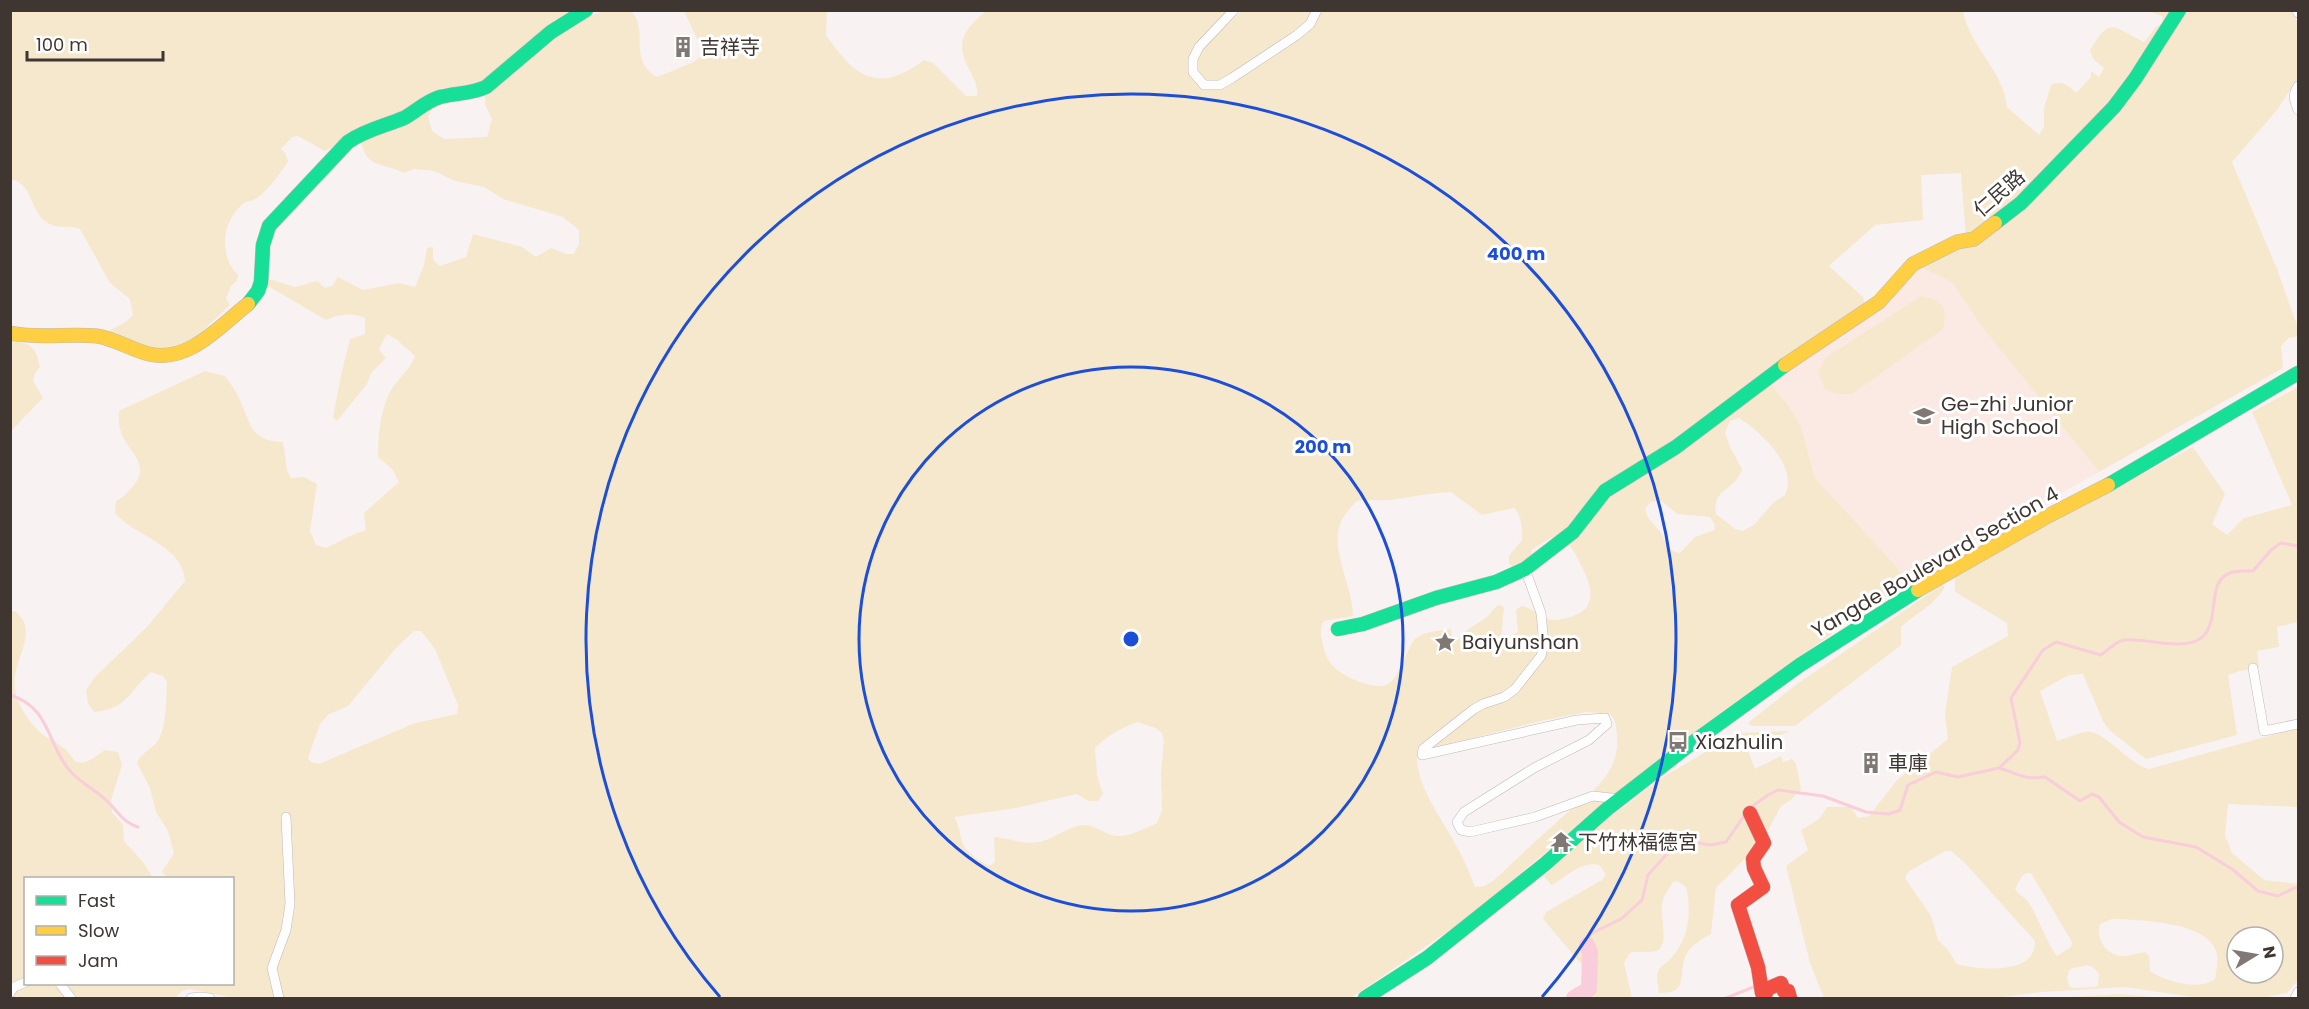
<svg xmlns="http://www.w3.org/2000/svg" width="2309" height="1009" font-family="Poppins,'Noto Sans TC',sans-serif">
<style>
.built{fill:#faeae3}
.green{fill:#f6e8cd;fill-rule:evenodd}
.lines{fill:none;stroke-linecap:round;stroke-linejoin:round}
.stream{stroke:#f9cdda;stroke-width:3}
.river{stroke:#f9cdda;stroke-width:16}
.street-casing{stroke:#bfb9b7;stroke-width:10}
.fast-casing{stroke:#bfb9b7;stroke-width:15}
.slow-casing{stroke:#bfb9b7;stroke-width:15}
.jam-casing{stroke:#bfb9b7;stroke-width:15}
.street{stroke:#fefdfd;stroke-width:9}
.fast{stroke:#16e098;stroke-width:14}
.slow{stroke:#ffcf43;stroke-width:14}
.jam{stroke:#f24e42;stroke-width:14}
.ring{fill:none;stroke:#1d4ed8;stroke-width:3}
.labels{text-anchor:middle;stroke-width:6;stroke-linejoin:round;paint-order:stroke}
.poi-label{font-size:20px;fill:#3f3632;stroke:#fff;text-anchor:start}
.street-label{font-size:20px;fill:#3f3632;stroke:#fff}
.centre{fill:#1d4ed8;stroke:#fff;stroke-width:3}
.ring-label{font-size:18px;text-anchor:middle;font-weight:bold;fill:#1d4ed8;stroke:#fff;stroke-width:6;stroke-linejoin:round;paint-order:stroke}
</style>
<rect width="100%" height="100%" fill="#f8f3f2"/>
<path class="built" d="M1921,267L1952,281L1982,327L2099,472L1942,559L1906,581L1897,567L1815,478L1801,427L1770,384L1844,332L1912,277Z"/>
<path class="green" d="M11,11H578L484,83L469,87L442,88L401,114L346,139L325,151L298,136L292,137L281,149L286,154L288,162C279,175 269,189 257,198C253,201 247,201 244,203C222,220 218,255 238,275L237,280L231,286L226,298L230,305L192,341L165,354L103,334L127,321L133,315L130,299L110,283L80,229C68,225 65,228 56,226C37,223 34,202 26,189C23,185 19,182 15,180L11,181Z
M607,11H631C650,30 627,60 657,77L694,62L704,53L684,11H827L826,35C855,77 878,95 924,60L933,63L966,96H977C978,85 974,79 969,69C954,41 965,29 986,11H1229L1190,56L1205,88L1212,90L1222,87L1269,52L1312,29L1321,11H1963C1969,46 2004,71 2007,107L2039,135L2044,127V108L2051,85C2062,80 2068,85 2076,93L2091,77V71L2099,77L2104,68L2093,59L2090,50C2111,16 2111,26 2144,42L2156,27L2163,23L2162,16L2149,11H2293L2298,25V78L2277,110L2232,162L2277,269L2298,328V336L2289,338L2281,346L2283,368L2099,472L1982,327L1952,282L1921,267L1966,238L1961,173L1921,175L1923,220L1875,225L1829,266L1863,297L1865,307L1844,332L1771,384L1788,405L1801,427L1815,478L1897,567L1906,581L1718,715L1593,813L1463,921L1351,998H234L189,989L182,991L175,998H11L10,611H15C42,632 10,661 15,689C17,705 29,722 41,733C47,739 57,742 64,748C69,752 72,758 76,762C88,765 95,756 105,750L118,752L122,765L111,800L112,812L123,825L124,841L143,862L153,878H26V984H232V878H167L162,871L174,854L168,831L156,812L150,788L137,763C142,752 149,751 156,743C167,732 166,697 167,682L163,676L151,672C129,691 128,709 94,712L88,703L86,690L95,677L147,627L185,581C183,545 136,537 115,513L116,501C124,497 128,492 134,485C149,466 133,455 124,439C119,429 118,421 119,411L205,371L225,376C230,383 236,391 240,400C251,425 251,441 283,442L287,470L291,478L304,477L317,484L310,531L316,545L326,548L352,535L366,530L364,513L399,482L392,469L378,457C378,437 380,414 388,396C394,381 409,372 415,356L396,339L387,334L379,349L386,358L371,373L367,384L337,421L333,418L341,375L350,339L365,334V318C352,312 338,314 326,320L268,286L269,279L295,287L317,281L325,288L332,286L338,277L363,290L399,283L415,287L424,265L427,248L433,247V260L440,266L466,257L473,234L522,247L536,257L551,248L566,254H574L579,244V230L563,217L503,199L484,187L455,181L434,171L414,169L404,173C384,162 365,170 361,139L434,106L428,116L432,131L444,139L487,137L492,119L485,104L486,91C516,65 568,17 607,11ZM1739,418C1760,431 1799,467 1785,495L1774,502L1754,525L1742,531L1735,529L1716,514C1712,487 1735,492 1742,469L1731,449L1725,433L1730,421ZM1451,492L1482,515L1514,508C1522,515 1522,529 1522,540L1509,556V563L1516,571L1532,556V549L1553,537C1571,541 1575,553 1583,569C1598,600 1591,616 1555,620C1541,621 1535,608 1521,606L1516,610L1518,632L1504,640L1501,638L1504,608L1502,606L1498,605C1494,609 1491,612 1488,616C1478,625 1467,626 1462,638L1452,637L1451,629C1439,631 1424,631 1415,639C1411,643 1409,650 1406,655C1392,686 1389,693 1355,680C1341,674 1329,666 1325,652C1322,641 1318,631 1324,621L1353,616C1353,588 1332,553 1339,528C1341,518 1350,508 1357,501C1368,499 1379,501 1390,500C1411,497 1430,493 1451,492ZM1657,501L1663,502L1677,514L1710,517L1714,523L1715,530L1695,537L1680,553C1664,550 1667,539 1658,529C1650,520 1649,521 1645,509L1651,502ZM414,631H421L435,649L458,705L457,714L415,723L319,764L311,762L308,758L320,724L329,714L348,706L396,648ZM1586,712L1610,714C1616,721 1616,725 1617,735C1621,777 1585,796 1558,821C1536,841 1514,861 1493,881L1484,886L1475,887C1470,874 1465,861 1458,849C1443,819 1415,787 1417,752L1541,721ZM1138,722L1155,728L1162,733L1164,740L1161,772L1162,810L1157,823C1145,828 1130,837 1117,836C1105,835 1095,824 1082,825C1069,826 1054,839 1039,842C1024,845 1009,838 994,837L995,862L989,866C980,861 968,854 963,844C959,834 960,827 954,817L1016,808L1077,794L1088,801H1098L1103,794L1097,775L1095,748C1108,735 1121,728 1138,722Z
M1242,11H1313L1305,23L1217,83L1203,81C1199,75 1195,69 1196,62C1197,47 1231,22 1242,11Z
M1921,296C1943,300 1948,308 1943,329L1852,394H1836L1825,389L1818,373L1825,358Z
M10,340C31,343 36,347 40,367L35,373L33,381L43,398L11,431Z
M2298,387V622L2277,627L2279,647L2257,651L2259,668L2240,671L2228,675L2237,735L2146,759L2109,730L2103,721L2083,674L2069,675L2040,691L2057,741C2066,738 2076,734 2085,732C2105,729 2127,764 2149,769L2298,728V807L2228,804L2225,835L2232,853L2264,880L2298,884V980L2287,993L2262,998H2199L2125,987L2042,992L1996,998H1824L1810,963L1786,866L1808,850L1801,830L1819,819L1827,807H1851L1858,818L1869,816L1897,780L1948,739L1945,714L1952,667L2008,636L2007,623L1955,592V574L2193,447L2225,494L2212,524L2227,535L2244,518L2292,505L2252,412ZM1945,851H1951L1965,863L2035,941C2036,976 1980,970 1957,964L1947,949L1938,940L1931,916L1905,878L1908,872ZM2027,873H2031L2072,942L2071,947L2057,956C2045,940 2040,920 2029,903C2025,897 2019,895 2015,889L2022,876ZM2112,919C2138,920 2206,921 2216,951C2219,959 2216,971 2215,979C2199,991 2166,982 2150,971L2149,956L2145,952C2137,953 2124,958 2116,955C2103,951 2096,936 2100,924ZM2237,937H2273V973H2237ZM2087,965L2094,968L2099,974L2098,985L2095,987L2072,988L2069,986L2067,976L2070,969Z
M1942,585L1945,587C1933,607 1917,612 1901,627V645L1795,726H1751L1748,723L1797,684Z
M1789,731L1748,751L1755,769L1781,756L1783,762L1792,759L1796,764L1801,789L1791,800L1781,806L1763,840L1716,888L1711,934C1700,940 1687,947 1684,961C1679,980 1687,993 1659,993C1654,960 1661,973 1676,952C1690,934 1691,908 1686,887L1677,881L1673,882C1669,889 1663,896 1662,904C1660,916 1669,944 1658,950C1650,954 1639,950 1630,953L1624,963L1632,998H1585L1594,986L1588,972L1543,919L1546,912L1602,880L1606,874L1599,865C1582,861 1568,875 1554,884L1551,885L1544,876L1580,840L1663,777L1738,733Z
M2121,994L2161,998H2051Z"/>
<g class="lines">
<path class="stream" d="M10,695C51,707 47,746 71,772C82,784 96,790 107,801C118,811 123,823 138,827
M1999,768C2020,774 2022,780 2045,777L2080,801L2092,794L2099,797L2119,822L2143,837L2196,847L2232,869L2258,891L2278,896L2294,888H2298
M1750,808L1768,795L1778,790L1823,796L1866,812L1889,814L1900,810L1908,785L1936,772L1958,777L1999,768L2018,750L2020,743L2011,698L2043,650L2056,642L2101,655C2107,651 2116,641 2124,640C2145,638 2179,650 2198,640C2223,626 2204,582 2230,573C2236,570 2246,571 2253,571L2271,550L2281,543L2298,546
M1587,945L1590,934L1621,919L1642,900L1648,875L1674,846L1688,841L1710,845L1726,842L1746,813
M1726,998L1756,986"/>
<path class="river" d="M1574,998L1589,989L1590,953L1587,945"/>
<defs>
<path id="street" d="M1234,10L1199,47L1193,59V72L1204,85H1220L1232,78L1297,35L1310,24L1317,10
M2297,10L2298,13
M2298,86C2292,95 2294,100 2298,110
M1525,569L1541,613L1544,644L1541,656L1515,689L1504,697L1483,704L1474,709L1423,749L1422,755L1577,720L1605,718L1607,724L1589,740L1534,768L1464,812L1457,822L1461,830L1470,832L1535,817L1593,796L1620,799
M2253,668L2264,731L2298,724
M60,984L71,998
M10,993L14,987L26,982
M191,998L199,997L210,998
M279,998L272,968L286,930L290,904L286,817
M2295,998L2298,992"/>
<path id="fast" d="M1995,223L2021,203L2114,107L2135,79L2179,10
M248,304L258,291L261,282L263,245L269,226L348,142C365,130 385,126 404,118C417,111 426,101 440,97C456,93 471,94 486,87L551,32L586,10
M2108,485L2298,373
M1338,629L1363,624L1436,598L1496,582L1525,569L1573,532L1605,491L1676,447L1785,365
M1365,998L1427,958L1545,864L1607,809L1688,746L1800,665L1918,590"/>
<path id="slow" d="M10,333C39,339 68,333 97,336C116,339 131,350 149,354C188,364 221,325 248,304
M1785,365L1879,302L1913,264L1957,242L1974,239L1995,223
M1918,590L2048,516L2108,485"/>
<path id="jam" d="M1750,813L1764,843L1753,859L1754,868L1763,887L1738,905L1758,967L1762,993H1766L1767,989L1781,983L1784,991H1788L1790,998"/>
</defs>
<use href="#street" class="street-casing"/>
<use href="#fast" class="fast-casing"/>
<use href="#slow" class="slow-casing"/>
<use href="#jam" class="jam-casing"/>
<use href="#street" class="street"/>
<use href="#fast" class="fast"/>
<use href="#slow" class="slow"/>
<use href="#jam" class="jam"/>
</g>
<g class="ring">
<circle cx="1131" cy="639" r="272"/>
<path d="M720 997A545 545 0 1 1 1542 997"/>
</g>
<defs>
<symbol id="building-bare" viewBox="-9 -9 18 18"><path d="M-4-6H4V6H1V3H-1V6H-4ZM-2.5-4.3h1.7v1.8h-1.7ZM.8-4.3h1.7v1.8H.8ZM-2.5-1h1.7V.8h-1.7ZM.8-1h1.7V.8H.8Z" fill="#807875" stroke="#fff" stroke-width="2.5" paint-order="stroke"/></symbol>
<symbol id="school-bare" viewBox="-9 -9 18 18"><path d="M0-5L7-2L0 1L-7-2ZM-4 1L0 2.5L4 1V4Q0 6-4 4Z" fill="#807875" stroke="#fff" stroke-width="2.5" paint-order="stroke"/></symbol>
<symbol id="sight-bare" viewBox="-9 -9 18 18"><path d="M0-6L1.8-2.2L6-1.7L2.9 1.2L3.7 5.4L0 3.3L-3.7 5.4L-2.9 1.2L-6-1.7L-1.8-2.2Z" fill="#807875" stroke="#fff" stroke-width="2.5" paint-order="stroke"/></symbol>
<symbol id="bus-bare" viewBox="-9 -9 18 18"><path d="M-5-6H5V4H4V6H2V4H-2V6H-4V4H-5ZM-3.5-4V0h7V-4ZM-3.5 1.2v1.5H-2V1.2ZM2 1.2v1.5H3.5V1.2Z" fill="#807875" stroke="#fff" stroke-width="2.5" paint-order="stroke"/></symbol>
<symbol id="temple-bare" viewBox="-9 -9 18 18"><path d="M0-6L5-2H3V0L6.5 2.5H4V6H1.5V3h-3V6H-4V2.5H-6.5L-3 0V-2H-5Z" fill="#807875" stroke="#fff" stroke-width="2.5" paint-order="stroke"/></symbol>
</defs>
<g fill-rule="evenodd">
<use href="#building-bare" x="668" y="32" width="30" height="30"/>
<use href="#school-bare" x="1909" y="401" width="30" height="30"/>
<use href="#sight-bare" x="1430" y="627" width="30" height="30"/>
<use href="#bus-bare" x="1663" y="727" width="30" height="30"/>
<use href="#building-bare" x="1856" y="748" width="30" height="30"/>
<use href="#temple-bare" x="1546" y="827" width="30" height="30"/>
</g>
<g class="labels">
<g class="poi-label">
<text x="700" y="54">吉祥寺</text>
<text x="1941" y="411">Ge-zhi Junior<tspan x="1941" dy="23">High School</tspan></text>
<text x="1462" y="649">Baiyunshan</text>
<text x="1695" y="749">Xiazhulin</text>
<text x="1888" y="770">車庫</text>
<text x="1578" y="849">下竹林福德宮</text>
</g>
<g class="street-label">
<text transform="translate(1999 193) rotate(-41)" y="7">仁民路</text>
<text transform="translate(1935 562) rotate(-30)" y="7">Yangde Boulevard Section 4</text>
</g>
</g>
<circle cx="1131" cy="639" r="9" class="centre"/>
<g class="ring-label">
<text x="1516" y="260">400 m</text>
<text x="1323" y="453">200 m</text>
</g>
<rect width="2309" height="1009" fill="none" stroke="#3f3632" stroke-width="24"/>
<rect x="24" y="877" width="210" height="108" fill="#ffffff" stroke="#b2afad" stroke-width="1.5"/>
<rect x="36" y="896" width="30" height="9" fill="#16e098" stroke="#b2afad" stroke-width="1.5"/>
<text x="78" y="907" font-size="18" fill="#3f3632">Fast</text>
<rect x="36" y="926" width="30" height="9" fill="#ffcf43" stroke="#b2afad" stroke-width="1.5"/>
<text x="78" y="937" font-size="18" fill="#3f3632">Slow</text>
<rect x="36" y="956" width="30" height="9" fill="#f24e42" stroke="#b2afad" stroke-width="1.5"/>
<text x="78" y="967" font-size="18" fill="#3f3632">Jam</text>
<g transform="translate(2255 955) rotate(79)"><circle r="28" fill="#ffffff" stroke="#b2afad" stroke-width="1.5"/>
<path d="M0-4.5L10 22L0 15L-10 22Z" fill="#807875"/>
<text y="-9" font-size="16" font-weight="bold" text-anchor="middle" fill="#3f3632">N</text>
</g>
<path d="M27 51v9h136v-9" fill="none" stroke="#3f3632" stroke-width="3"/>
<text x="36" y="51" font-size="18" fill="#3f3632" stroke="#ffffff" stroke-width="4.5" paint-order="stroke">100 m</text>
</svg>
